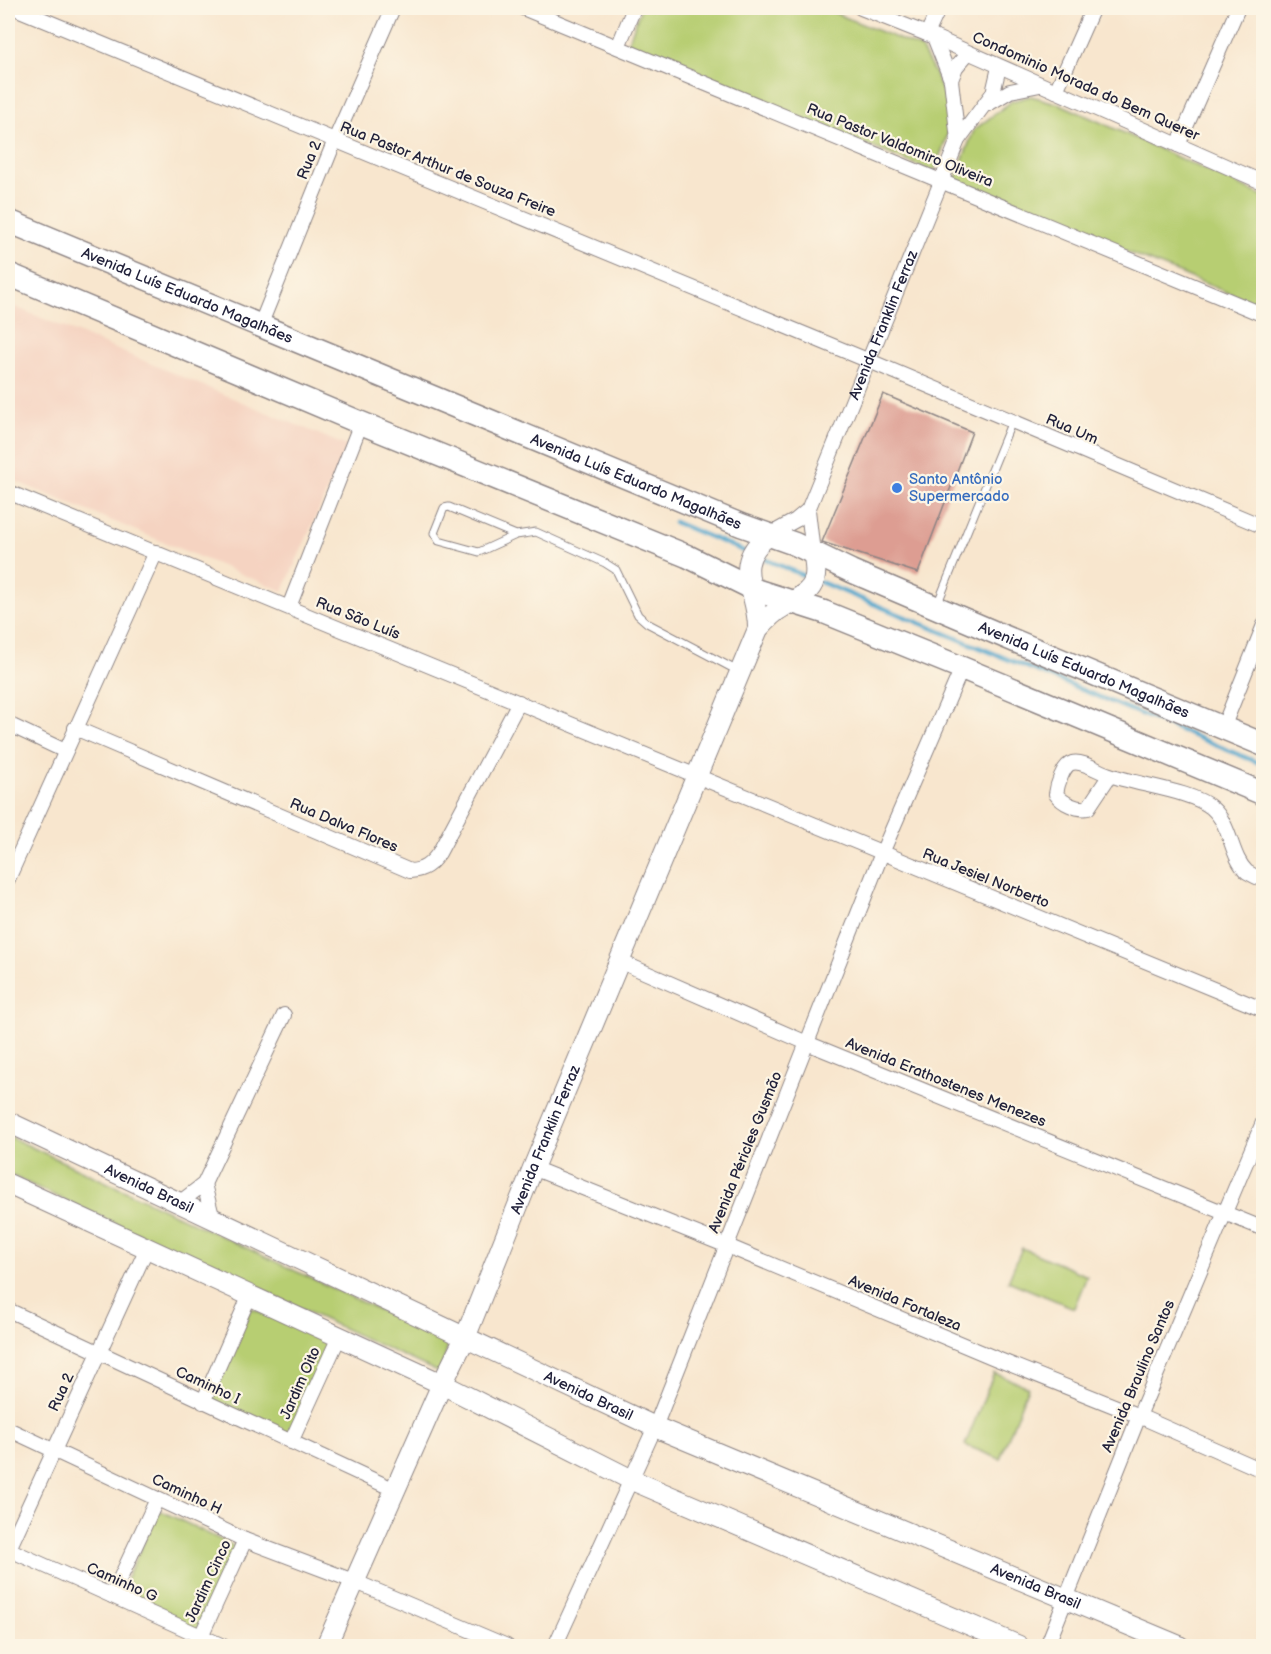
<svg xmlns="http://www.w3.org/2000/svg" width="1271" height="1654" font-family="'Balsamiq Sans',sans-serif">
<style>
.built{fill:#f5d3c1}
.green{fill:#b7ce72;stroke:#6c7856;stroke-width:1.5}
.lines{fill:none;stroke-linecap:round;stroke-linejoin:round}
.stream{stroke:#50a5cc;stroke-width:4.5}
.building{fill:#dd9d92}
.lane-casing{stroke:#8d8484;stroke-width:9}
.street-casing{stroke:#8d8484;stroke-width:16}
.secondary-casing{stroke:#8d8484;stroke-width:22}
.primary-casing{stroke:#8d8484;stroke-width:25}
.lane{stroke:#fff;stroke-width:7}
.street{stroke:#fff;stroke-width:14}
.secondary{stroke:#fff;stroke-width:20}
.primary{stroke:#fff;stroke-width:22}
.shop-dot{fill:#3f7fe0;stroke:#fcf5e5;stroke-width:2}
.labels{text-anchor:middle;stroke-width:4.5;stroke-linejoin:round;paint-order:stroke}
.street-label{font-size:15px;fill:#22223b;stroke:#fcf5e5}
.shop-label{font-size:15px;fill:#366cbe;stroke:#fcf5e5;text-anchor:start}
</style>
<rect width="100%" height="100%" fill="#fcf5e5"/>
<filter id="ink" filterUnits="userSpaceOnUse"><feTurbulence type="fractalNoise" baseFrequency=".0167" numOctaves="2"/><feDisplacementMap in="SourceGraphic" scale="12" xChannelSelector="R" yChannelSelector="G"/><feConvolveMatrix kernelMatrix="1 2 1 2 8 2 1 2 1" color-interpolation-filters="sRGB"/></filter>
<filter id="wash" filterUnits="userSpaceOnUse"><feTurbulence type="fractalNoise" baseFrequency=".008" numOctaves="4" result="noise"/><feDisplacementMap in="SourceGraphic" scale="24" xChannelSelector="R" yChannelSelector="G"/><feGaussianBlur stdDeviation="1.35" result="paint"/><feColorMatrix in="noise" values="0 0 0 0 0 0 0 0 0 0 0 0 0 0 0 0 0 1.4 0 .05"/><feComposite in="paint" operator="in"/></filter>
<g filter="url(#wash)">
<rect width="100%" height="100%" fill="#f8e6ce"/>
<path class="built" d="M8,304L347,446L283,591L8,478Z"/>
<path class="green" d="M641,8H827L837,14L921,48C934,72 954,104 948,132C945,145 938,159 934,172L626,48Z
M1031,96L1060,104L1263,196V307L954,182L974,130L1012,101Z
M8,1136L449,1343L440,1373L8,1174Z
M1022,1248L1087,1276L1074,1308L1008,1281Z
M251,1308L330,1343L289,1436L210,1401Z
M994,1373L1028,1387L1000,1459L965,1445Z
M159,1510L238,1548L198,1634L118,1596Z"/>
<g class="lines">
<path class="stream" d="M674,522L746,552
M757,556L810,578
M818,581L1264,765"/>
</g>
<g id="blocks">
<path class="building" d="M883,394L972,432L918,573L822,542Z"/>
</g>
</g>
<g filter="url(#ink)">
<use href="#blocks" fill-opacity="0" stroke="#8d8484" stroke-width="1.5"/>
<g class="lines">
<defs>
<path id="lane" d="M516,535L449,507L444,508L434,533L439,541L479,552L516,535L536,532L605,563L616,570L638,615L647,623L738,671
M937,605L1012,421"/>
<g id="street">
<path d="M15,8L867,360L1264,527"/>
<path d="M523,8L1264,315"/>
<path d="M861,8L927,34L1264,183"/>
<path d="M927,34L939,8"/>
<path d="M934,37L951,80"/>
<path d="M618,47L634,8"/>
<path d="M1056,91L1093,8"/>
<path d="M988,104L1010,91L1040,85"/>
<path d="M958,140L951,80L956,67L968,53"/>
<path d="M1178,145L1238,8"/>
<path d="M260,326L335,140L393,8"/>
<path d="M8,492L1264,1010"/>
<path d="M769,535L796,520L808,510"/>
<path id="s1" d="M813,553L808,510L958,140L993,93L999,67"/>
<path d="M289,607L361,423"/>
<path d="M8,724L65,751"/>
<path d="M75,728L410,871C424,870 430,865 439,853L519,702"/>
<path d="M1223,728L1264,625"/>
<path d="M1110,775L1088,808C1077,810 1062,803 1056,794C1057,786 1063,765 1072,763C1082,760 1098,771 1107,774C1135,785 1191,790 1212,808C1232,826 1230,856 1247,872C1252,875 1258,878 1264,880"/>
<path d="M8,879L156,552"/>
<path d="M619,961L807,1043L1264,1229"/>
<path d="M533,1168L725,1245L997,1359L1139,1416L1264,1471"/>
<path d="M204,1184L213,1220"/>
<path d="M179,1203L204,1184L284,1015"/>
<path d="M8,1310L395,1490"/>
<path d="M203,1402L249,1297"/>
<path d="M8,1429L245,1540L356,1582L507,1646"/>
<path d="M291,1442L339,1337"/>
<path d="M8,1549L223,1646"/>
<path d="M8,1551L147,1248"/>
<path d="M112,1596L157,1499"/>
<path d="M201,1636L245,1540"/>
<path d="M555,1646L655,1427L882,853L962,668"/>
<path d="M1047,1646L1139,1416L1264,1120"/>
</g>
<g id="secondary">
<path d="M758,629C759,591 729,565 769,535"/>
<path id="s2" d="M8,1122L655,1427L1179,1646"/>
<path d="M8,1184L442,1384L632,1480L1019,1646"/>
<path id="s3" d="M326,1646L442,1384L465,1338L533,1168L758,629C766,620 773,612 783,607C810,592 821,586 813,553"/>
</g>
<g id="primary">
<path id="s4" d="M8,221L741,525L795,544L851,571L996,633L1264,745"/>
<path d="M8,274L361,423L687,556L758,591L824,612L962,668L1264,794"/>
</g>
</defs>
<use href="#lane" class="lane-casing"/>
<use href="#street" class="street-casing"/>
<use href="#secondary" class="secondary-casing"/>
<use href="#primary" class="primary-casing"/>
<use href="#lane" class="lane"/>
<use href="#street" class="street"/>
<use href="#secondary" class="secondary"/>
<use href="#primary" class="primary"/>
</g>
</g>
<circle class="shop-dot" cx="897" cy="488" r="6"/>
<g class="labels">
<g class="street-label">
<text transform="translate(1086 86) rotate(24)" y="5">Condominio Morada do Bem Querer</text>
<text transform="translate(900 145) rotate(22)" y="5">Rua Pastor Valdomiro Oliveira</text>
<text transform="translate(309 160) rotate(-68)" y="5">Rua 2</text>
<text transform="translate(448 169) rotate(22)" y="5">Rua Pastor Arthur de Souza Freire</text>
<text dy="5" stroke="none"><textPath href="#s4" startOffset="194">Avenida Luís Eduardo Magalhães</textPath></text>
<text dy="5" stroke="none"><textPath href="#s1" startOffset="243">Avenida Franklin Ferraz</textPath></text>
<text transform="translate(1072 429) rotate(23)" y="5">Rua Um</text>
<text dy="5" stroke="none"><textPath href="#s4" startOffset="680">Avenida Luís Eduardo Magalhães</textPath></text>
<text transform="translate(358 618) rotate(22)" y="5">Rua São Luís</text>
<text dy="5" stroke="none"><textPath href="#s4" startOffset="1166">Avenida Luís Eduardo Magalhães</textPath></text>
<text transform="translate(344 825) rotate(23)" y="5">Rua Dalva Flores</text>
<text transform="translate(986 878) rotate(22)" y="5">Rua Jesiel Norberto</text>
<text transform="translate(946 1082) rotate(22)" y="5">Avenida Erathostenes Menezes</text>
<text dy="5" stroke="none"><textPath href="#s3" startOffset="552">Avenida Franklin Ferraz</textPath></text>
<text transform="translate(745 1152) rotate(-68)" y="5">Avenida Péricles Gusmão</text>
<text dy="5" stroke="none"><textPath href="#s2" startOffset="156">Avenida Brasil</textPath></text>
<text transform="translate(905 1303) rotate(23)" y="5">Avenida Fortaleza</text>
<text transform="translate(1138 1376) rotate(-67)" y="5">Avenida Braulino Santos</text>
<text transform="translate(300 1383) rotate(-66)" y="5">Jardim Oito</text>
<text transform="translate(208 1385) rotate(25)" y="5">Caminho I</text>
<text transform="translate(61 1392) rotate(-65)" y="5">Rua 2</text>
<text dy="5" stroke="none"><textPath href="#s2" startOffset="642">Avenida Brasil</textPath></text>
<text transform="translate(187 1494) rotate(25)" y="5">Caminho H</text>
<text transform="translate(208 1581) rotate(-65)" y="5">Jardim Cinco</text>
<text transform="translate(122 1582) rotate(24)" y="5">Caminho G</text>
<text dy="5" stroke="none"><textPath href="#s2" startOffset="1128">Avenida Brasil</textPath></text>
</g>
<g class="shop-label">
<text x="909" y="484">Santo Antônio<tspan x="909" dy="17">Supermercado</tspan></text>
</g>
</g>
<rect width="1271" height="1654" fill="none" stroke="#fcf5e5" stroke-width="30"/>
</svg>
